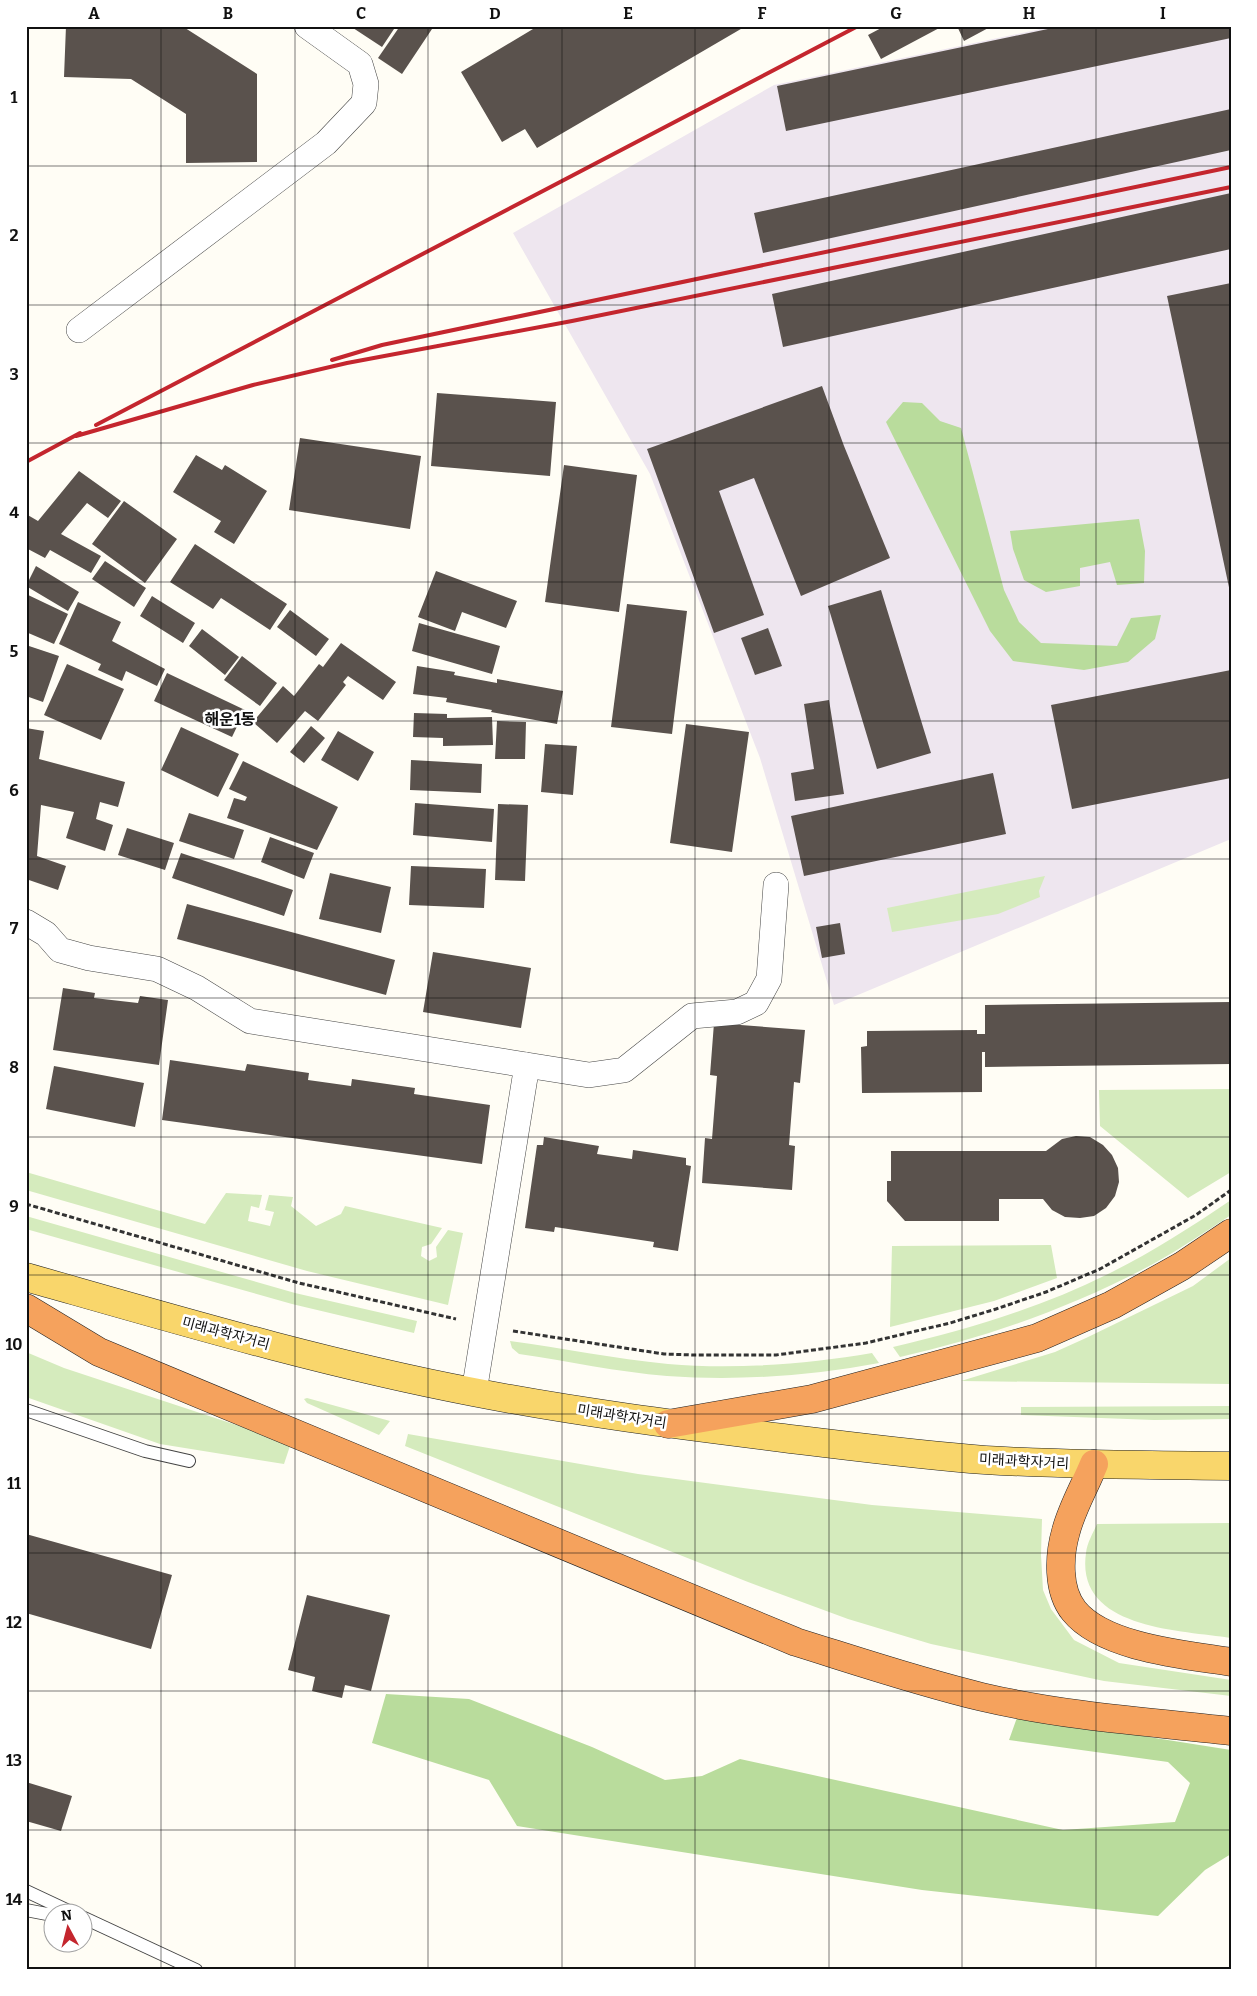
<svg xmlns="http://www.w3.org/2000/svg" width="1257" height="1996" font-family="Bitter,'Noto Sans KR',serif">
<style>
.industrial{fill:#eee6ef}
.green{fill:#d5ebbd}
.forest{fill:#b9dc9c}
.building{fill:#5a524d}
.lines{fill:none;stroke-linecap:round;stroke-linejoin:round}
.lane-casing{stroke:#444;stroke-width:14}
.street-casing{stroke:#444;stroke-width:26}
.primary-casing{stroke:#222;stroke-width:29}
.highway-casing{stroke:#222;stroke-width:29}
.path{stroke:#333;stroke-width:3;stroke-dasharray:5 2.5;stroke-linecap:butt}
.lane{stroke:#fff;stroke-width:12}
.street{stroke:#fff;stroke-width:25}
.primary{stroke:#f9d66b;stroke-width:28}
.highway{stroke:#f5a25d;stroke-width:28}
.rail{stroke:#c4262e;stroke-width:4}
.grid{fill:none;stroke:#111;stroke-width:1;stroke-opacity:0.55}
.labels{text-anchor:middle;stroke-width:5;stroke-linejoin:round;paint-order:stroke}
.street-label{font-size:14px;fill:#111;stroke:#fff}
.quarter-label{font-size:16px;font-weight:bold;fill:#111;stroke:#fff}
.neatline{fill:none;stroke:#111;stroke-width:2}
.grid-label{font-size:16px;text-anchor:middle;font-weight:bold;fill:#111}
</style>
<rect width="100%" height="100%" fill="#fffdf5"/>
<path class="industrial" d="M1055,26H1231V839L834,1005L760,758L650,474L513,233L774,85Z"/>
<path class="green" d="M1045,876L1039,891L1040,897L998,914L892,932L887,908Z
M1231,1089V1172L1188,1198L1100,1126L1099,1090Z
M26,1172L205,1224L226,1193L262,1195L259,1208L251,1206L248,1221L270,1226L274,1212L265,1210L269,1195L293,1197L291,1206L316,1226L341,1214L345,1206L442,1228L431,1244L422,1247L421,1256L429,1261L437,1257L436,1247L448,1230L463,1233L448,1305L307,1271L26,1190Z
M1231,1200V1215C1205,1232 1180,1249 1153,1264C1073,1307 988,1337 900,1357L893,1347C966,1330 1040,1308 1108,1274C1151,1253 1191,1227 1231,1200Z
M26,1216L295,1293L417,1321L414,1333L292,1304L26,1229Z
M1051,1245L1057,1278L994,1301L890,1327L892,1246Z
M1231,1258V1384L961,1381L1055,1352L1086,1338L1193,1286Z
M510,1341C562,1348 615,1359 668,1364C734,1370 807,1364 872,1353L879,1363C810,1376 737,1381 667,1376C617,1372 568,1361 519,1354L512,1348Z
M26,1352L64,1368L291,1443L284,1464L160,1444L26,1397Z
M307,1398L390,1421L379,1435L307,1403L304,1399Z
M1231,1406V1419L1154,1420L1021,1415V1407Z
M408,1434L638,1474L872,1505L1042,1519L1041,1555L1043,1590L1051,1609L1074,1640L1119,1663L1231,1680V1696L1104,1681L931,1644L848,1619L748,1582L405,1446Z
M1231,1523V1638C1179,1630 1075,1629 1086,1553C1087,1543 1093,1533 1097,1524Z"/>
<path class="forest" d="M903,402L922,403L940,421L961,428L1004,590L1019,622L1041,643L1117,646L1131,618L1161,615L1155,639L1128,662L1084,670L1013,661L990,631L886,422Z
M1139,519L1145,551L1144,583L1117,585L1110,562L1080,568V586L1046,592L1024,580L1013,549L1010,531Z
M386,1694L469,1699L592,1747L665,1780L702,1776L740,1759L1063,1830L1175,1822L1190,1783L1168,1762L1009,1740L1019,1712L1155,1738L1231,1750V1854L1205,1870L1158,1916L922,1890L517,1826L489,1780L372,1743Z"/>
<path class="building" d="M66,26H182L257,74V162L186,163V114L131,79L64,77Z
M350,26H396L382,47Z
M400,26H434L402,74L378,58Z
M538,26H746L537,148L525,129L502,142L461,72Z
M885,26H943L881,59L868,35Z
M957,26H992L964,41Z
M1062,26H1231V38L786,131L777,86Z
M1231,109V150L763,253L754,213Z
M1231,193V249L783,347L772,294Z
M1231,283V592H1230L1167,296Z
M822,386L844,446L890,558L801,596L754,478L719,491L764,615L714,633L647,449Z
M437,393L556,402L550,476L431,466Z
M300,438L421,456L410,529L289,510Z
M196,455L222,470L225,465L267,491L234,544L214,532L221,521L173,492Z
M564,465L637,475L619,612L545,602Z
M79,471L121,501L108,518L87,503L61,534L101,556L91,573L50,550L45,558L26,548V514L38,521Z
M124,501L177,539L145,583L92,544Z
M195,544L287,604L270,630L221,598L213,609L170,582Z
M105,561L146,588L134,607L92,579Z
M36,566L79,592L68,611L26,586Z
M436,571L517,601L506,628L462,612L455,631L418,617Z
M881,590L931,753L877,769L828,606Z
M26,594L68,614L54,644L26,632Z
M152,596L195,623L183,643L140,616Z
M78,602L121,622L112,641L165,669L157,686L126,671L122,681L98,670L101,664L59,644Z
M627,604L687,611L672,734L611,727Z
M290,610L329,639L316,656L277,627Z
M419,623L500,646L492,674L412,651Z
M768,628L782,666L755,675L741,638Z
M202,629L239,657L225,675L189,646Z
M341,643L396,682L383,700L348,676L343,682L346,685L318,721L305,711L277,743L253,722L283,686L294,696L319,664L323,667Z
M26,645L59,656L43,702L26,696Z
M242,656L277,683L260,706L224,680Z
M67,664L124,689L101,740L44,715Z
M417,666L455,672L454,675L497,683V679L563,691L557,724L491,712L492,710L446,702L447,698L413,694Z
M1231,670V778L1072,809L1051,705Z
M167,673L245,710L232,737L154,701Z
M829,700L844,794L795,801L791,773L814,769L804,704Z
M414,713L447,714V718L492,717L493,745L443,746V738L413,737Z
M497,721L526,722L525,759H495Z
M686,724L749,732L732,852L670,843Z
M311,726L325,738L304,763L290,752Z
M181,727L239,754L218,797L161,770Z
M26,728L44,731L39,759L125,782L118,807L100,802L96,819L113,825L105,851L66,838L74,812L41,805L37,856L66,866L58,890L26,879Z
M338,731L374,752L358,781L321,760Z
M545,744L577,746L573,795L541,792Z
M411,760L482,764L481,793L410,790Z
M243,761L338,807L317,850L227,818L234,798L245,801L247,797L229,789Z
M993,773L1006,834L804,876L791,816Z
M415,803L494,809L492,842L413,835Z
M498,804L528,805L525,881L495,880Z
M189,813L244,830L234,859L179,841Z
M127,828L174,843L165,870L118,855Z
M270,837L314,853L304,879L261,862Z
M181,853L293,890L284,916L172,878Z
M411,866L486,869L484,908L409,905Z
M330,873L391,887L381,933L319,919Z
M187,904L395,960L386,995L177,939Z
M840,923L845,954L822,958L816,927Z
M433,952L531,968L521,1028L423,1012Z
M63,988L95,993L94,998L138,1003L140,996L168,1000L159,1065L53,1050Z
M1231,1002V1064L985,1067V1052H982V1092L862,1093L861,1047L867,1046V1031L977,1030V1034H985V1005Z
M714,1023L805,1030L800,1083L794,1082L789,1145L795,1146L792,1190L702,1183L705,1138L712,1139L717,1076L710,1075Z
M170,1060L245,1071L247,1064L309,1073L308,1080L351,1086L352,1079L415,1088L414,1094L490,1105L482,1164L162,1120Z
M54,1066L144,1083L135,1127L46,1109Z
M1076,1136L1090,1137L1103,1145L1112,1155L1118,1168L1119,1182L1115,1196L1106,1208L1094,1216L1080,1218L1065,1217L1052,1210L1043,1199H999V1221H905L887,1201V1181H891V1151H1046L1062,1139Z
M544,1137L599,1146L597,1154L632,1159L633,1150L686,1158V1165L691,1166L678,1251L653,1247L654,1242L555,1227L554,1232L525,1228L537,1145H543Z
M26,1534L172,1575L151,1649L26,1613Z
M307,1595L390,1615L371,1691L345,1685L342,1698L312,1691L315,1677L288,1670Z
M26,1782L72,1796L61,1831L26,1821Z"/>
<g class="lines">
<defs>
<path id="lane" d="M26,1410L145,1451L189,1461
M26,1891L75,1914
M26,1910L52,1915
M82,1917L196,1970"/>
<path id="street" d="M79,330L326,143L364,103L366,84L360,64L307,26
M26,922L46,934L60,950L89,958L157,969L197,988L250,1021L589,1075L624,1070L692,1016L737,1012L756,1003L769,979L776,885
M474,1392L527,1065"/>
<path id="primary" d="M26,1277C174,1319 322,1363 473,1392C575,1412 679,1425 783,1438C850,1446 917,1455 985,1460C1067,1465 1149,1465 1231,1466"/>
<path id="highway" d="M26,1308L99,1352L796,1642C857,1661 919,1682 982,1697C1063,1716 1148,1722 1231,1731
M668,1424L812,1399L1037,1338L1112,1305L1182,1266L1231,1233
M1094,1464C1085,1486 1072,1508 1066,1531C1059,1555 1057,1590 1074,1611C1104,1648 1187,1655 1231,1662"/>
</defs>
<use href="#lane" class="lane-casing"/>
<use href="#street" class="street-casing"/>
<use href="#primary" class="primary-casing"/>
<use href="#highway" class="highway-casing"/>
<path class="path" d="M26,1204L299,1283L456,1319
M513,1331L664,1354L694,1355H776L866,1343L950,1323L996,1309L1046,1292L1100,1269L1196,1215L1231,1190"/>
<use href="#lane" class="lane"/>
<use href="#street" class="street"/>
<use href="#primary" class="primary"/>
<use href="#highway" class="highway"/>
<path class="rail" d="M332,360L382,345L1231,167
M96,425L858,26
M76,436L253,385L347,363L572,321L1231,187
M26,462L80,433"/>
</g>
<path class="grid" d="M161,26V1970M295,26V1970M428,26V1970M562,26V1970M695,26V1970M829,26V1970M962,26V1970M1096,26V1970M26,166H1231M26,305H1231M26,443H1231M26,582H1231M26,721H1231M26,859H1231M26,998H1231M26,1137H1231M26,1275H1231M26,1414H1231M26,1553H1231M26,1691H1231M26,1830H1231"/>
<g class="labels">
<g class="street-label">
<text transform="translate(226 1333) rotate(15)" y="5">미래과학자거리</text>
<text transform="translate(622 1416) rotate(9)" y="5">미래과학자거리</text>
<text transform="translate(1024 1461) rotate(3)" y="5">미래과학자거리</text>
</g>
<g class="quarter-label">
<text x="230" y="725">해운1동</text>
</g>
</g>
<rect width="1257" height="1996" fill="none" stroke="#ffffff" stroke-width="55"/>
<g transform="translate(68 1928) rotate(353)"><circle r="24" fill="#ffffff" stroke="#a0a0a0"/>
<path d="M0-4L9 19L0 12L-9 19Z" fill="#c4262e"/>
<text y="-8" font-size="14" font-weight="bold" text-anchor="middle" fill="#111111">N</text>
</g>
<rect x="28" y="28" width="1202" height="1940" class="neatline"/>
<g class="grid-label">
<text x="94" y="19">A</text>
<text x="228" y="19">B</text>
<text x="361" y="19">C</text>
<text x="495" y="19">D</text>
<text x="628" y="19">E</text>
<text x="762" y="19">F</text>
<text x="896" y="19">G</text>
<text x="1029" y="19">H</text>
<text x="1163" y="19">I</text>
<text x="14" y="103">1</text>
<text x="14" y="241">2</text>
<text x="14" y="380">3</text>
<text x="14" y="518">4</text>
<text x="14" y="657">5</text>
<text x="14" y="796">6</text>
<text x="14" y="934">7</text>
<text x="14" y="1073">8</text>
<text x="14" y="1212">9</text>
<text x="14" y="1350">10</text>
<text x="14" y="1489">11</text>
<text x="14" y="1628">12</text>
<text x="14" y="1766">13</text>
<text x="14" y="1905">14</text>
</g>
</svg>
